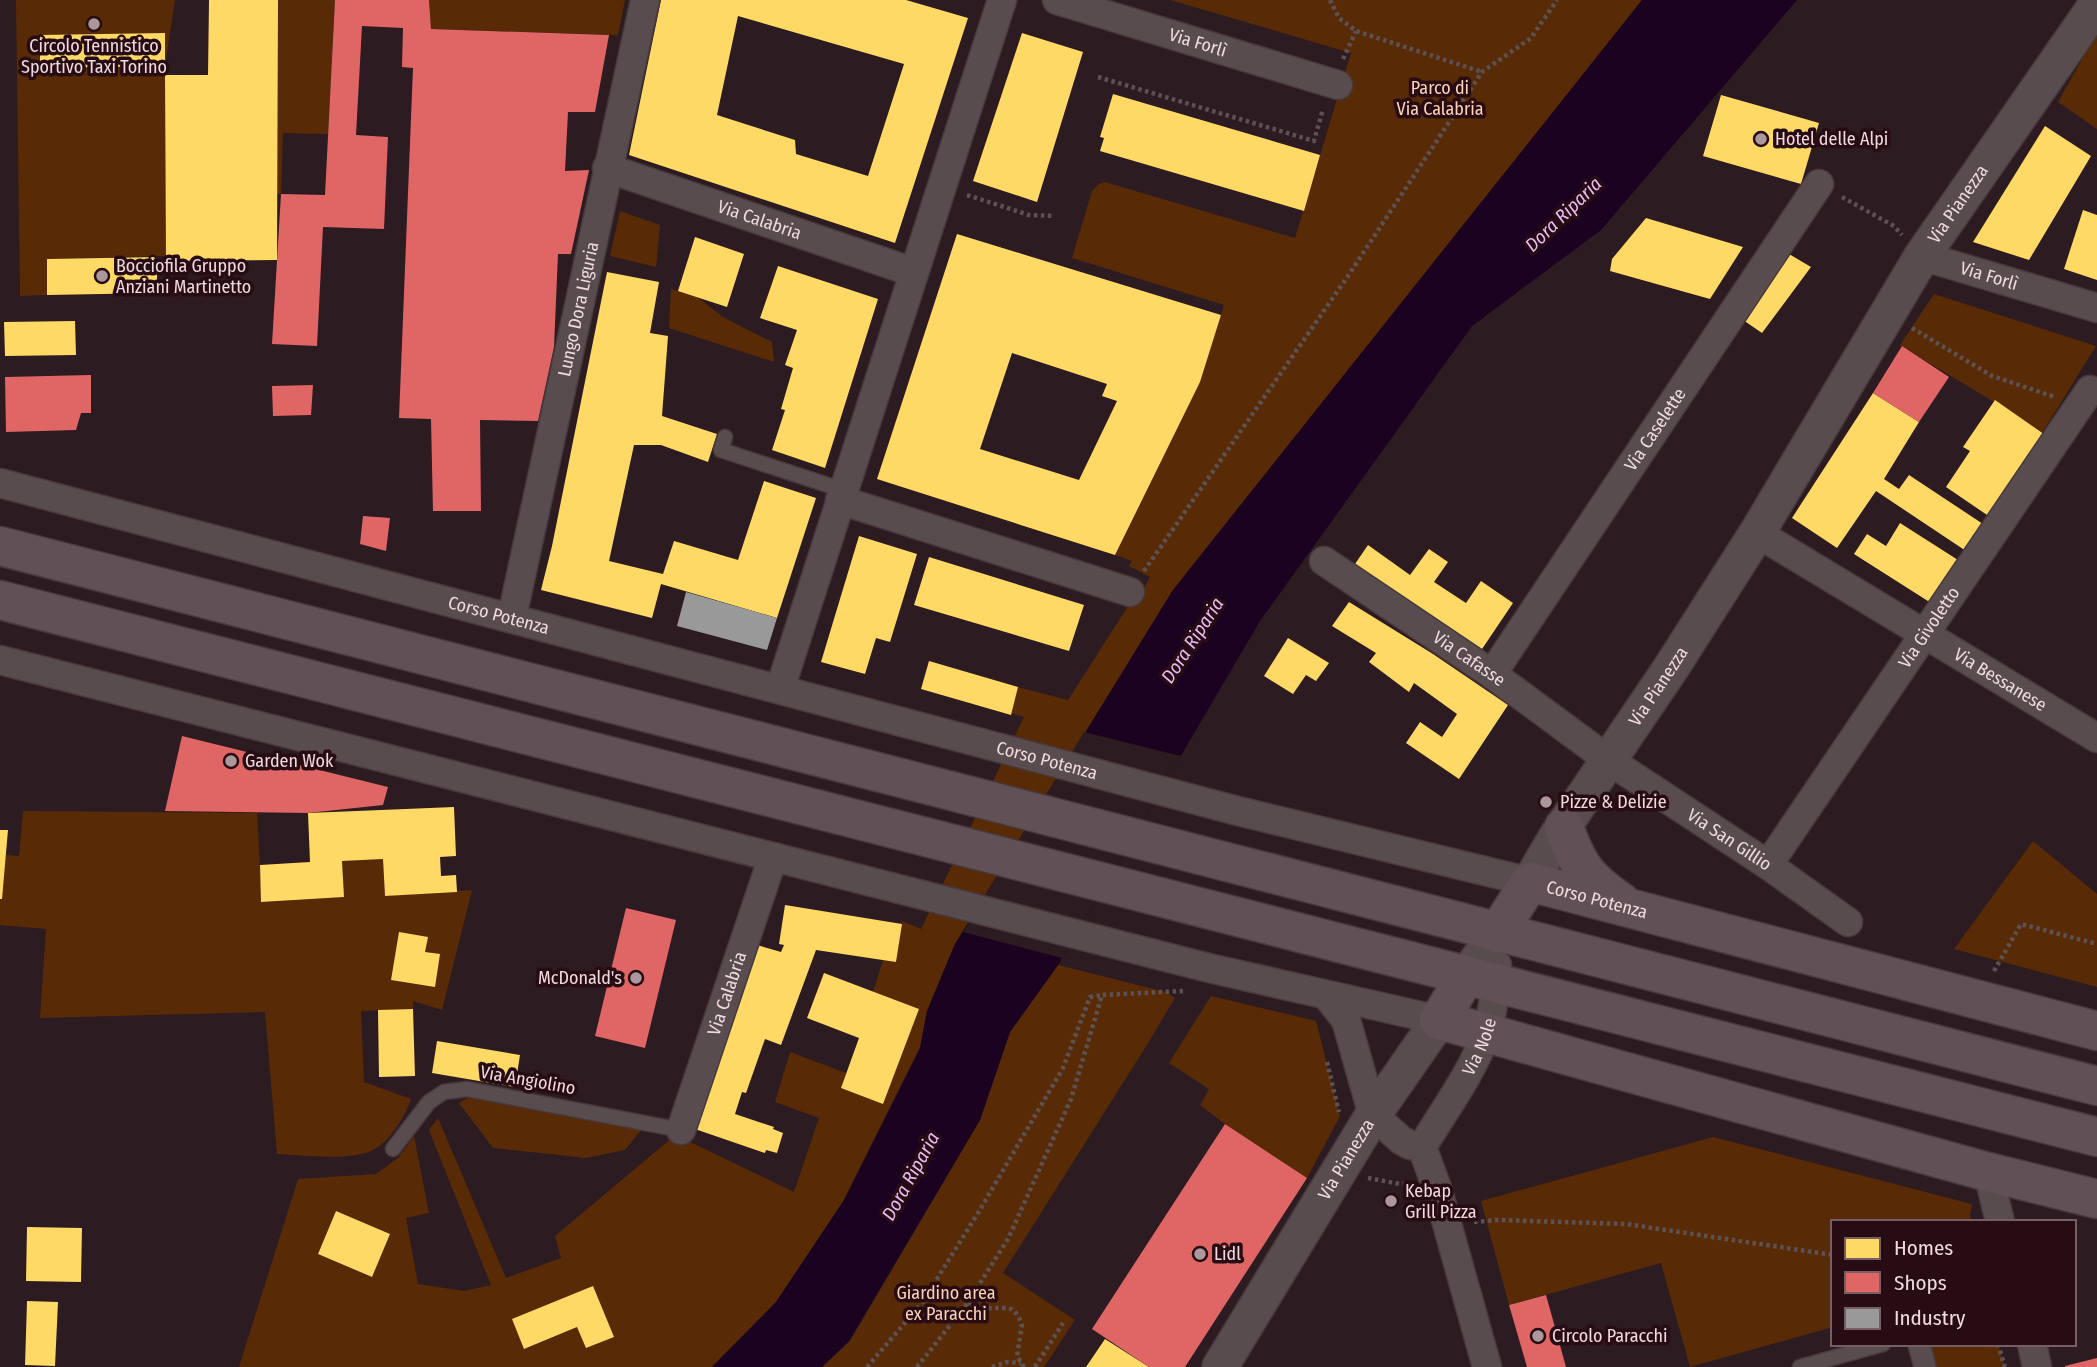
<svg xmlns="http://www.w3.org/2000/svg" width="2097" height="1367" font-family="'Fira Sans Condensed',sans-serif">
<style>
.green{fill:#582b06;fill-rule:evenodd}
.water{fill:#1a0220}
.pier{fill:#2c1b20}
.homes{fill:#ffd966;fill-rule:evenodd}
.shops{fill:#e06666}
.industry{fill:#999}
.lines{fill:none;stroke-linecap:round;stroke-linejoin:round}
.service-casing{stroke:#47393c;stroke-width:17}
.pedestrian-casing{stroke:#47393c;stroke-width:24}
.minor-casing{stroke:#47393c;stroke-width:31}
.tertiary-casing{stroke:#47393c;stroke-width:38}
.secondary-casing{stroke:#47393c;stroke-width:41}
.primary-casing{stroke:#47393c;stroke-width:41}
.path{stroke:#5c5153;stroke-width:4.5;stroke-dasharray:3.5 3.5;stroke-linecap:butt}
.service{stroke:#594c4f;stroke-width:14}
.pedestrian{stroke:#594c4f;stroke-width:21}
.minor{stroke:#594c4f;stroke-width:28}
.tertiary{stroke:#594c4f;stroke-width:35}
.secondary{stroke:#615157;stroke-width:38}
.primary{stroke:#625057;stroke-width:38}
.poi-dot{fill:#ab979c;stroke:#270c13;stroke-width:2.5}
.labels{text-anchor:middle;stroke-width:7;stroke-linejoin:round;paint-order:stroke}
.street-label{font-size:18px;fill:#efdade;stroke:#270c13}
.poi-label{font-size:18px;fill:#efdade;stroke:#270c13;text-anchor:start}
.park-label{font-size:18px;fill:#fdd2b6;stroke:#270c13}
.water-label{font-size:19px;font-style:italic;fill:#e7bbf5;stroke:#270c13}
</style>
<rect width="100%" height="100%" fill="#2c1b20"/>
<path class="green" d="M16,0H175L165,66L166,256L47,259V295L20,296Z
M278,0H335L328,134L283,133L281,194H277Z
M429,0H625L618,35L431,29Z
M1170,0H1642L1173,590L955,944L927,1011L920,1048L844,1200L776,1302L712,1367H239L298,1179L376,1174L399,1157L414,1136L429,1213L406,1218L418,1284L464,1291L491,1285L429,1130L438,1118L506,1278L561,1258L555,1236L673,1137L688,1141L794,1192L819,1118L775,1102L790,1052L846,1073L841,1088L883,1103L919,1009L873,992L883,960L896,962L902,921L921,929L1024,717L1011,713L1018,687L1068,700L1132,600L1142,592L1150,577L1129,566L1132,561L1115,555L1200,382L1224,305L1072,258L1092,191L1099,184L1105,182L1295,238L1351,53ZM336,1211L390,1234L371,1277L318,1254ZM593,1286L577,1327L525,1349Z
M2096,34H2097V129L2058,102Z
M620,211L660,225L656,267L610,256Z
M671,289L696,296L723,317L772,342L774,362L669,328Z
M1934,294L2096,346L2042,433C1996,401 1947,375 1900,345Z
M23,811L257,813L262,902L343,897L342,861L383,859L385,896L472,890L442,1010L413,1001V1009L361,1011L364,1082L411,1099C405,1117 389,1143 371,1151C348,1161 302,1155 277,1154L265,1012L40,1018L46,929L0,925V902L6,855L19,856Z
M2033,841L2097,894V987L1954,949Z
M1058,965L1166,992L1175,998L1145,1048L1003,1273L1075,1320L1044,1367H822L850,1341L980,1120L1010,1032Z
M1211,996L1316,1021L1340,1116L1307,1178L1225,1124L1200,1105L1209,1089L1169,1063Z
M469,1097L642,1129L625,1150L586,1158L493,1148L459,1103Z
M1713,1137L1972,1204L1970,1215L1972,1222H1833V1327L1690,1367L1661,1263L1509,1305L1481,1201Z
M1919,1344H1998L2005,1367H1925Z"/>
<path class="water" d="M1642,0H1797L1601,230L1472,326L1260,621L1058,965L1010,1032L980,1120L849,1341L822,1367H712L776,1302L844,1200L920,1048L927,1011L955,944L1173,590Z"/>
<path class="pier" d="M1084,732L1181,756L1062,958L963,932Z"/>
<path class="homes" d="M209,0H278L277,260L166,261L165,75H208Z
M661,0H906L968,18L895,243L629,155ZM738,16L904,64L868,176L796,154L795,140L717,115Z
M165,33V66L40,68V35Z
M1022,33L1083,52L1037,202L973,181Z
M1113,94L1320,155L1304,211L1100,151L1104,138L1100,137Z
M1721,95L1819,123L1801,184L1703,156Z
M2045,126L2091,156L2029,260L1973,242Z
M2083,210L2097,215V280L2064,269Z
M1646,218L1743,247L1710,299L1610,271L1612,259Z
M957,234L1221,315L1200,382L1115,555L877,479ZM1012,353L1107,384L1102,396L1117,401L1079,480L980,449Z
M695,237L744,254L727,307L678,291Z
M1789,254L1811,267L1762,333L1743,320Z
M157,257V293L47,295V259Z
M778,266L878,299L825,468L772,450L785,410L781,409L793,368L785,365L797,330L760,318Z
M607,272L659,282L650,333L668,336L662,416L717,434L708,462L661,445H634L609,561L663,574L674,541L738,560L764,481L816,498L777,618L661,584L652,618L541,590L552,546Z
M75,321L76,355L5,356L4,322Z
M1873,393L1919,422L1884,479L1899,489L1909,475L1983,524L1966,551L1876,491L1837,548L1792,518Z
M1995,400L2048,437L1990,517L1946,487L1970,451L1963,447Z
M1900,523L1958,560L1931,603L1854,554L1867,534L1886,546Z
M859,536L917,554L890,642L876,638L865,674L821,662Z
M1368,545L1410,575L1429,549L1448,562L1434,582L1466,603L1481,581L1513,603L1480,652L1355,564Z
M929,557L1084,605L1069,651L914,605Z
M1349,602L1433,654L1508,705L1459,779L1406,743L1420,722L1442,737L1457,714L1414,683L1409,692L1369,662L1376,653L1332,626Z
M1288,638L1329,663L1316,681L1306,675L1293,694L1264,676Z
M929,661L1018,687L1011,715L921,689Z
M454,807L456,856L440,857L441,876L456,875L457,892L385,896L383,859L342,861L344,897L261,902L260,865L310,862L308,813Z
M0,830H8L2,899H0Z
M785,905L902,924L896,962L816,950L781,1045L765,1039L746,1093L742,1092L735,1114L774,1127L773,1129L783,1133L777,1153L766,1150L765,1153L692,1128L757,945L781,952L784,945L779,944Z
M399,932L428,937L425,952L440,954L435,987L391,980Z
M824,973L919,1009L883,1104L841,1088L859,1038L807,1018Z
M413,1009L415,1076L379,1077L378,1010Z
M437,1041L520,1055L515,1087L432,1073Z
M336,1211L390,1234L372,1277L318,1254Z
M27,1227L82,1228L81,1282L26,1281Z
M593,1286L614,1337L586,1348L577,1327L524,1349L512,1319Z
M27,1301L58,1302L55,1366L25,1365Z
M1105,1339L1149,1367H1086Z"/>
<path class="shops" d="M335,0H429L431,29L609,35L595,112H568L565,171L589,170L571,254H558L554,347L538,421L480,420L481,511H433L431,419L399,418L413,68L402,67L403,28L362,26L356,135L388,137L384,229L323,227L317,346L272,344L281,194L325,195Z
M1902,346L1949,377L1919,422L1873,393Z
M91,375V413H81L76,430L6,432L5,377Z
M313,385L311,415L273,416L272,386Z
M363,516L390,518L386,551L360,544Z
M182,736L388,787L383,805L308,813L165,811Z
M626,908L676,920L645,1048L595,1036Z
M1225,1124L1307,1178L1185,1367H1149L1092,1329Z
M1546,1295L1566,1367H1527L1509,1305Z
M2097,1358V1367H2065V1366Z"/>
<path class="industry" d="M686,592L777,618L767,650L677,626Z"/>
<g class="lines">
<defs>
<path id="service" d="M725,437L721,450L843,490
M393,1149L429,1102L444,1092L467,1089L681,1130
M1800,1367L1883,1344"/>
<path id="pedestrian" d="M1919,1344L1925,1367"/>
<g id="minor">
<path id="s1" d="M1057,0L1338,85"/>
<path id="s2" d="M607,168L913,272"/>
<path id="s3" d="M1922,256L2097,308"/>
<path id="s4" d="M0,483L1234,810L1530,882"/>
<path d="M840,500L1130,592"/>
<path id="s5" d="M1757,533L2097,738"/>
<path id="s6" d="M1324,561L1492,674L1610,761L1768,865L1848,922"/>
<path id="s7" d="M512,617L645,0"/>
<path d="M0,660L1209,968L1439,1020"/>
<path id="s8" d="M1492,674L1819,184"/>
<path d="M780,689L1002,0"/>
<path id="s9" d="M1768,865L2090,390"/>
<path d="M1327,996L1346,1020L1373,1115L1401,1140L1410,1145L1422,1147"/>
<path id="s10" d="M681,1130L773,857"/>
<path id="s11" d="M1422,1147C1443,1112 1472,1073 1486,1034C1493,1013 1496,987 1497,965"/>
<path d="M1422,1147L1437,1188L1487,1367"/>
<path d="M1988,1172L2000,1222"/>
<path d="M2032,1344L2037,1367"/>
</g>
<g id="tertiary">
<path id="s12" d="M1530,882L1557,836L1671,668L1757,533L1922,256L2097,4"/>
<path d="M1466,976L1497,933"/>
<path id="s13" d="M1220,1367L1373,1115L1439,1020"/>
</g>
<g id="secondary">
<path d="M1564,827C1578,866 1586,878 1621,902"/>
<path id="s14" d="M1497,933L1530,882L2097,1031"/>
<path d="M1466,976L1439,1020L1988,1172L2097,1199"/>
</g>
<path id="primary" d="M0,546L2097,1086
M0,600L2097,1137"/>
</defs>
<use href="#service" class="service-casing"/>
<use href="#pedestrian" class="pedestrian-casing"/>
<use href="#minor" class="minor-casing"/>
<use href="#tertiary" class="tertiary-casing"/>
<use href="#secondary" class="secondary-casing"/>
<use href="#primary" class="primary-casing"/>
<path class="path" d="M1330,0L1339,18L1356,31L1482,72
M1343,59L1356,31
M1098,77L1314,141L1323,109
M967,195L1029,215L1055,216
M1842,197L1894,226L1902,235
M1912,328L1992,376L2055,397
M1144,571L1348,276L1482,72L1531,38L1557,0
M1994,971L2021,924L2097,944
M1327,1062L1339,1112
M1368,1178L1400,1184L1408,1183
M1474,1222L1498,1220L1626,1224L1833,1255
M968,1302C975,1305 982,1308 990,1308C1010,1309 1012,1303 1022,1324L1017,1356L1024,1367
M1998,1344L2005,1367
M867,1367L922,1303L978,1213L1063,1068L1090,997L1102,995
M917,1367L966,1305L1008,1239L1071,1099L1102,995L1183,991
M992,1367L1007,1362L1021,1363
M1035,1367L1063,1323"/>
<use href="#service" class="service"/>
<use href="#pedestrian" class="pedestrian"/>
<use href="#minor" class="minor"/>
<use href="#tertiary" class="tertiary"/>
<use href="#secondary" class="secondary"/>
<use href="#primary" class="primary"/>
</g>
<g class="poi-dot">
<circle cx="94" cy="24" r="7"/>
<circle cx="1761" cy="139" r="7"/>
<circle cx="102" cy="276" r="7"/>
<circle cx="231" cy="761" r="7"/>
<circle cx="1546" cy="802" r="7"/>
<circle cx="636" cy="978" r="7"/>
<circle cx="1391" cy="1201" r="7"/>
<circle cx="1200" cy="1254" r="7"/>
<circle cx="1538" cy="1336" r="7"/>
</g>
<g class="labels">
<g class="street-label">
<text dy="6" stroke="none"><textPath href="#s1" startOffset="147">Via Forlì</textPath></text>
<text dy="6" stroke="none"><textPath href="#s12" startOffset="802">Via Pianezza</textPath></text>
<text dy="6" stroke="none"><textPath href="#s2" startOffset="161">Via Calabria</textPath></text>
<text dy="6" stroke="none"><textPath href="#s3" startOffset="70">Via Forlì</textPath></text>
<text dy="6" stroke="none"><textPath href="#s7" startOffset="315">Lungo Dora Liguria</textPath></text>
<text dy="6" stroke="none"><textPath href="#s8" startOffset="294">Via Caselette</textPath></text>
<text dy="6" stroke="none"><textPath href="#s4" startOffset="516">Corso Potenza</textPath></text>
<text dy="6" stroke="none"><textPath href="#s9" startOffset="287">Via Givoletto</textPath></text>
<text dy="6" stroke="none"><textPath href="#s6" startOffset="175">Via Cafasse</textPath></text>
<text dy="6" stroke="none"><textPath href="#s5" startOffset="284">Via Bessanese</textPath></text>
<text dy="6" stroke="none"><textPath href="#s12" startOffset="234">Via Pianezza</textPath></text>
<text dy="6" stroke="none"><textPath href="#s4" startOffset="1083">Corso Potenza</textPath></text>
<text dy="6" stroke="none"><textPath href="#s6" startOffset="492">Via San Gillio</textPath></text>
<text dy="6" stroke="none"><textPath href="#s14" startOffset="130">Corso Potenza</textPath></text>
<text dy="6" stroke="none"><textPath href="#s10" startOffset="144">Via Calabria</textPath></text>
<text dy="6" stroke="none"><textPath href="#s11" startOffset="116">Via Nole</textPath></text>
<text transform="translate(528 1080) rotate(10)" y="6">Via Angiolino</text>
<text dy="6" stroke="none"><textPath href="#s13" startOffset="243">Via Pianezza</textPath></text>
</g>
<g class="poi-label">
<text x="94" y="52" text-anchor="middle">Circolo Tennistico<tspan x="94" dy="21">Sportivo Taxi Torino</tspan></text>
<text x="1775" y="145">Hotel delle Alpi</text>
<text x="116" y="272">Bocciofila Gruppo<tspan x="116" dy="21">Anziani Martinetto</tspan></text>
<text x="245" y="767">Garden Wok</text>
<text x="1560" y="808">Pizze &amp; Delizie</text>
<text x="622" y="984" text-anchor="end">McDonald's</text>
<text x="1405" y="1197">Kebap<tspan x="1405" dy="21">Grill Pizza</tspan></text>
<text x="1214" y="1260">Lidl</text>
<text x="1552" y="1342">Circolo Paracchi</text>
</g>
<g class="park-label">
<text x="1440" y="94">Parco di<tspan x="1440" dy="21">Via Calabria</tspan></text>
<text x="946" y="1299">Giardino area<tspan x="946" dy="21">ex Paracchi</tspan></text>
</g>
<g class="water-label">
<text transform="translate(1563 214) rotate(-44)" y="7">Dora Riparia</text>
<text transform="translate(1192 640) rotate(-57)" y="7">Dora Riparia</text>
<text transform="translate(910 1176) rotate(-61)" y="7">Dora Riparia</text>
</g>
</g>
<rect x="1831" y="1220" width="245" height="126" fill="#270c13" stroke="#775e64" stroke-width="2"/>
<rect x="1845" y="1238" width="35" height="21" fill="#ffd966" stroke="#775e64" stroke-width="2"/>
<text x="1894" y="1255" font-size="21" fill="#efdade">Homes</text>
<rect x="1845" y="1272" width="35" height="21" fill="#e06666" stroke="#775e64" stroke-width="2"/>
<text x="1894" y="1290" font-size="21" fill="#efdade">Shops</text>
<rect x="1845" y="1308" width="35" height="21" fill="#999999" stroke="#775e64" stroke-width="2"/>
<text x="1894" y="1325" font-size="21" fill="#efdade">Industry</text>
</svg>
